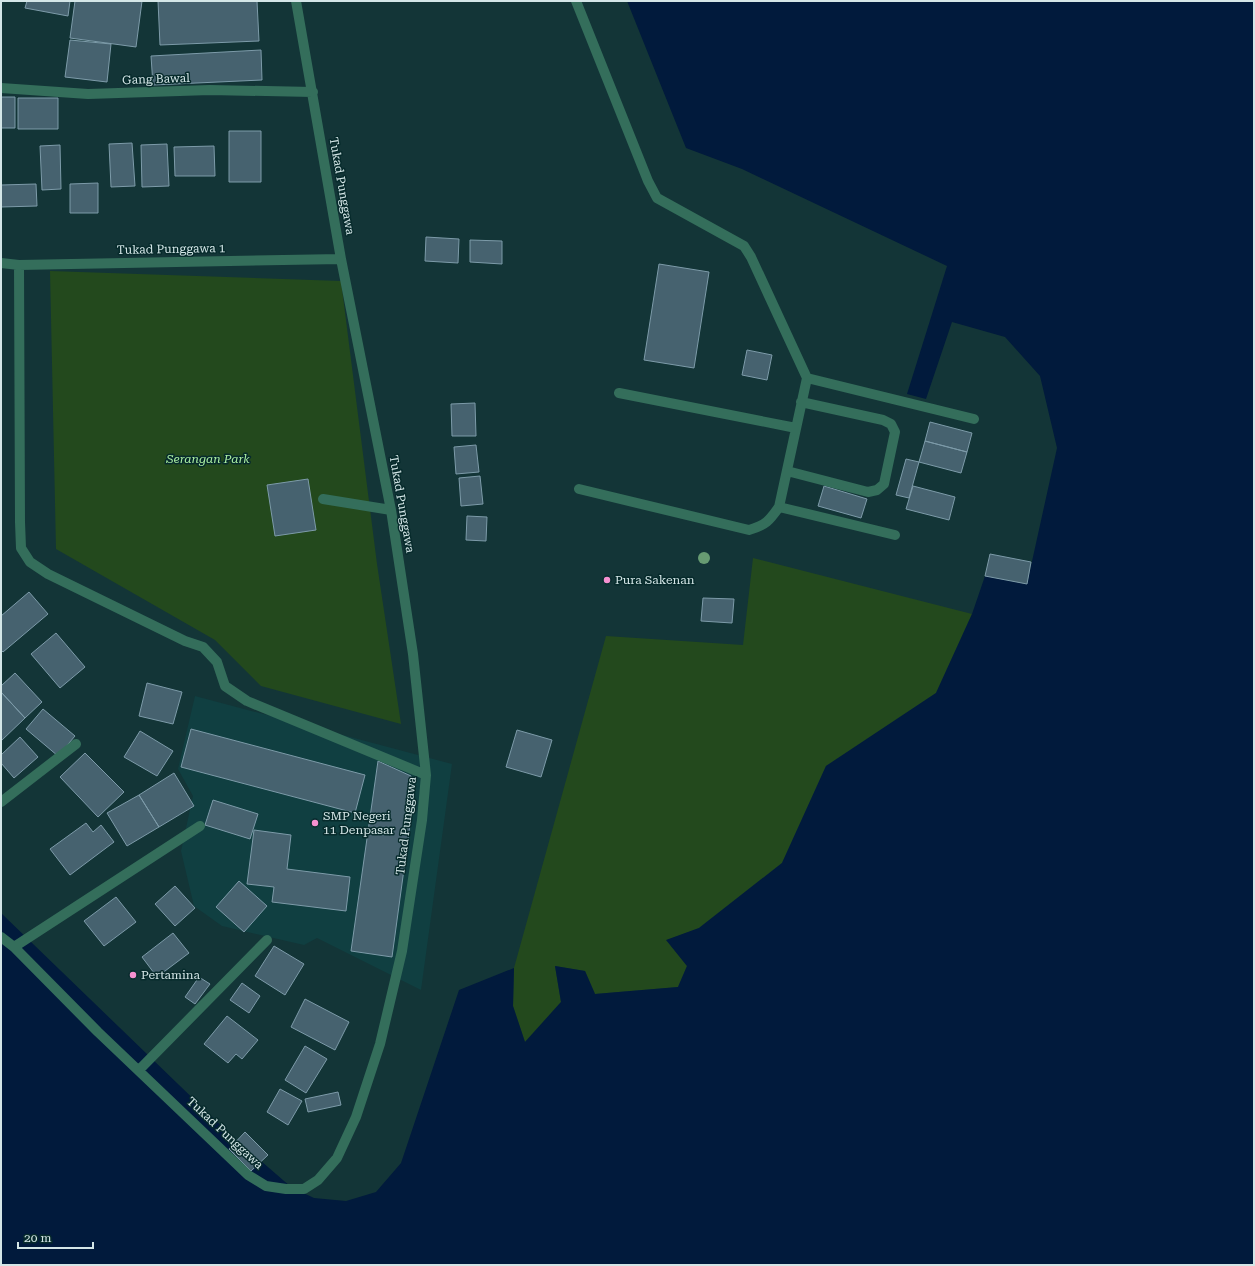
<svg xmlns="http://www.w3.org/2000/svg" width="1255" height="1266" font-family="'Roboto Serif',serif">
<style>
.built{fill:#103f41}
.green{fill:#23491d}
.water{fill:#011a3c}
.building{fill:#46626f;stroke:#7d9ba9}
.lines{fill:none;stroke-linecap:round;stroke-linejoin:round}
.minor{stroke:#346e5b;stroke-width:10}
.tree{fill:#679b72}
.poi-dot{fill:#f690d0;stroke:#072b2c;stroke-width:1.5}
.labels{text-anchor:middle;stroke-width:3;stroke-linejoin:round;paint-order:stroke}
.street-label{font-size:12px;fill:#d4e6e7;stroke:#072b2c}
.park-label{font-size:12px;font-style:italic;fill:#acefa2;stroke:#072b2c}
.poi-label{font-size:12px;fill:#d4e6e7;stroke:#072b2c;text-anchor:start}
</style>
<rect width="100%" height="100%" fill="#133537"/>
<path class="built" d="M195,696L452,764L421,990L317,938L304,945L222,926L194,906L181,851L193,796L178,769Z"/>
<path class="green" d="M50,271L341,281L377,564L401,724L261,686L215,640L56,549Z
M753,558L972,614L936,693L826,766L782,863L699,928L667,940L687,966L678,987L595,994L585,971L555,966L561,1002L525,1042L513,1006L514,968L606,636L743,645Z"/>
<path class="water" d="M627,1H1254V1265H1V913L237,1141L229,1149L251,1171L261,1161L291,1187L314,1198L346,1201L376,1192L401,1163L459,990L514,968L513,1006L525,1042L561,1002L555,966L585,971L595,994L678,987L687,966L666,940L699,928L782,863L826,766L936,693L972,614L985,576L1027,584L1057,448L1040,376L1005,337L952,322L926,399L907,394L947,266L742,169L686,148Z"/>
<path class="building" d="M27,1H70L68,16L25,8Z
M75,1H142L136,47L70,38Z
M158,1H257L259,41L160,45Z
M70,40L111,44L107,82L65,77Z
M261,50L262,80L153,85L151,56Z
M1,97H15V128H1Z
M18,98H58V129H18Z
M229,131H261V182H229Z
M132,143L135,186L111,187L109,144Z
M167,144L169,186L142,187L141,145Z
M60,145L61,189L42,190L40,146Z
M214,146L215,176H175L174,147Z
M98,183V213H70V184Z
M36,184L37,206L1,207V185Z
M426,237L459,239L458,263L425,261Z
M470,240L502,241V264L470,262Z
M659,264L709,272L694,368L644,360Z
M747,350L772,355L767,380L742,375Z
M475,403L476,436H452L451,404Z
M930,422L972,433L967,452L925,441Z
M925,441L967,452L961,473L919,462Z
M476,445L479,472L456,474L454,447Z
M906,459L919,462L909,498L896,495Z
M480,476L483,504L461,506L459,478Z
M308,479L316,530L275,536L267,485Z
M824,486L867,499L861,518L818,506Z
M913,486L955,497L949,520L906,509Z
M467,516L487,517L486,541L466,540Z
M990,554L1031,562L1027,584L985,576Z
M29,592L48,614L3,652L1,650V616Z
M703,598L734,599L732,623L701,621Z
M56,633L85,667L60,688L31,654Z
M15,673L42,702L25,718L1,692V686Z
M147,683L182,692L173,724L139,716Z
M1,692L25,718L1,741Z
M43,709L75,736L58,756L26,729Z
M191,729L365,775L355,813L181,767Z
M517,730L552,740L541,777L506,767Z
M140,731L173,751L157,776L124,757Z
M20,737L38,757L14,778L1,763V755Z
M85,753L124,792L98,817L60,777Z
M378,761L411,776L413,803L392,957L351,951Z
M174,773L194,806L159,827L139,795Z
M139,795L159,827L127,846L107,813Z
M213,800L258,814L250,839L205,825Z
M86,823L93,832L101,825L114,842L70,875L50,849Z
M254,830L291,835L287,869L350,877L346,911L272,902L274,887L247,884Z
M239,881L267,906L244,932L216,907Z
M175,886L195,908L175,926L155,904Z
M116,897L136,922L104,946L84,921Z
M173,933L189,953L157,977L142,957Z
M274,946L304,964L285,995L255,976Z
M199,977L210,984L195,1004L185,997Z
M242,983L260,996L249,1013L230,1000Z
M305,999L349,1022L335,1050L291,1027Z
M227,1016L258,1040L242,1059L236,1054L228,1063L204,1044Z
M305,1046L327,1059L306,1093L285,1080Z
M280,1089L302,1101L288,1125L267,1112Z
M338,1092L341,1105L308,1112L305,1099Z
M245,1132L268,1155L251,1171L229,1149Z"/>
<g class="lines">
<path class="minor" d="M576,1L648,181L657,198L744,246L751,257L807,378L974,419
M1,88L88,94L210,90L313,92
M1,263L19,265L341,259
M19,265L20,522L21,548L30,562L48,574L185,641L203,647L217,662L225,686L247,701L426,775
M619,393L796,428
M787,471L868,492L877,490L884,484L895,432L891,424L883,420L801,402
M579,489L749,530C766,525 769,521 779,507L807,378
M323,499L391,510
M779,507L895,535
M1,802L76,744
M1,937L14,947L98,1032L248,1175L266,1186L286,1189H304L318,1180L337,1158L356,1117L380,1044L402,951L422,820L426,775L413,654L391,510L341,259L296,1
M14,947L200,826
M139,1070L267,940"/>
</g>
<circle class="tree" cx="704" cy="558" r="6"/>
<g class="poi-dot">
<circle cx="607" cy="580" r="4"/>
<circle cx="315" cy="823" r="4"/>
<circle cx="133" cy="975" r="4"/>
</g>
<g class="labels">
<g class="street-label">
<text transform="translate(156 79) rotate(-2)" y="4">Gang Bawal</text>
<text transform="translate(342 186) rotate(80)" y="4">Tukad Punggawa</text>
<text transform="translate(171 249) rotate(-1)" y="4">Tukad Punggawa 1</text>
<text transform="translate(402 504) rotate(80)" y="4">Tukad Punggawa</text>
<text transform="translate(406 826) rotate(-83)" y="4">Tukad Punggawa</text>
<text transform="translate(225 1133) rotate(43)" y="4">Tukad Punggawa</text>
</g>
<g class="park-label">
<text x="208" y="463">Serangan Park</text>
</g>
<g class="poi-label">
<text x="615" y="584">Pura Sakenan</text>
<text x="323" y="820">SMP Negeri<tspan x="323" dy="14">11 Denpasar</tspan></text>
<text x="141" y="979">Pertamina</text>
</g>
</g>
<rect width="1255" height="1266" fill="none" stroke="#d4e6e7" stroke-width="4"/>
<path d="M18 1242v6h75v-6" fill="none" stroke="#d4e6e7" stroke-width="2"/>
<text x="24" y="1242" font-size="12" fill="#d4e6e7" stroke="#072b2c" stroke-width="3" paint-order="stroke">20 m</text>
</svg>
